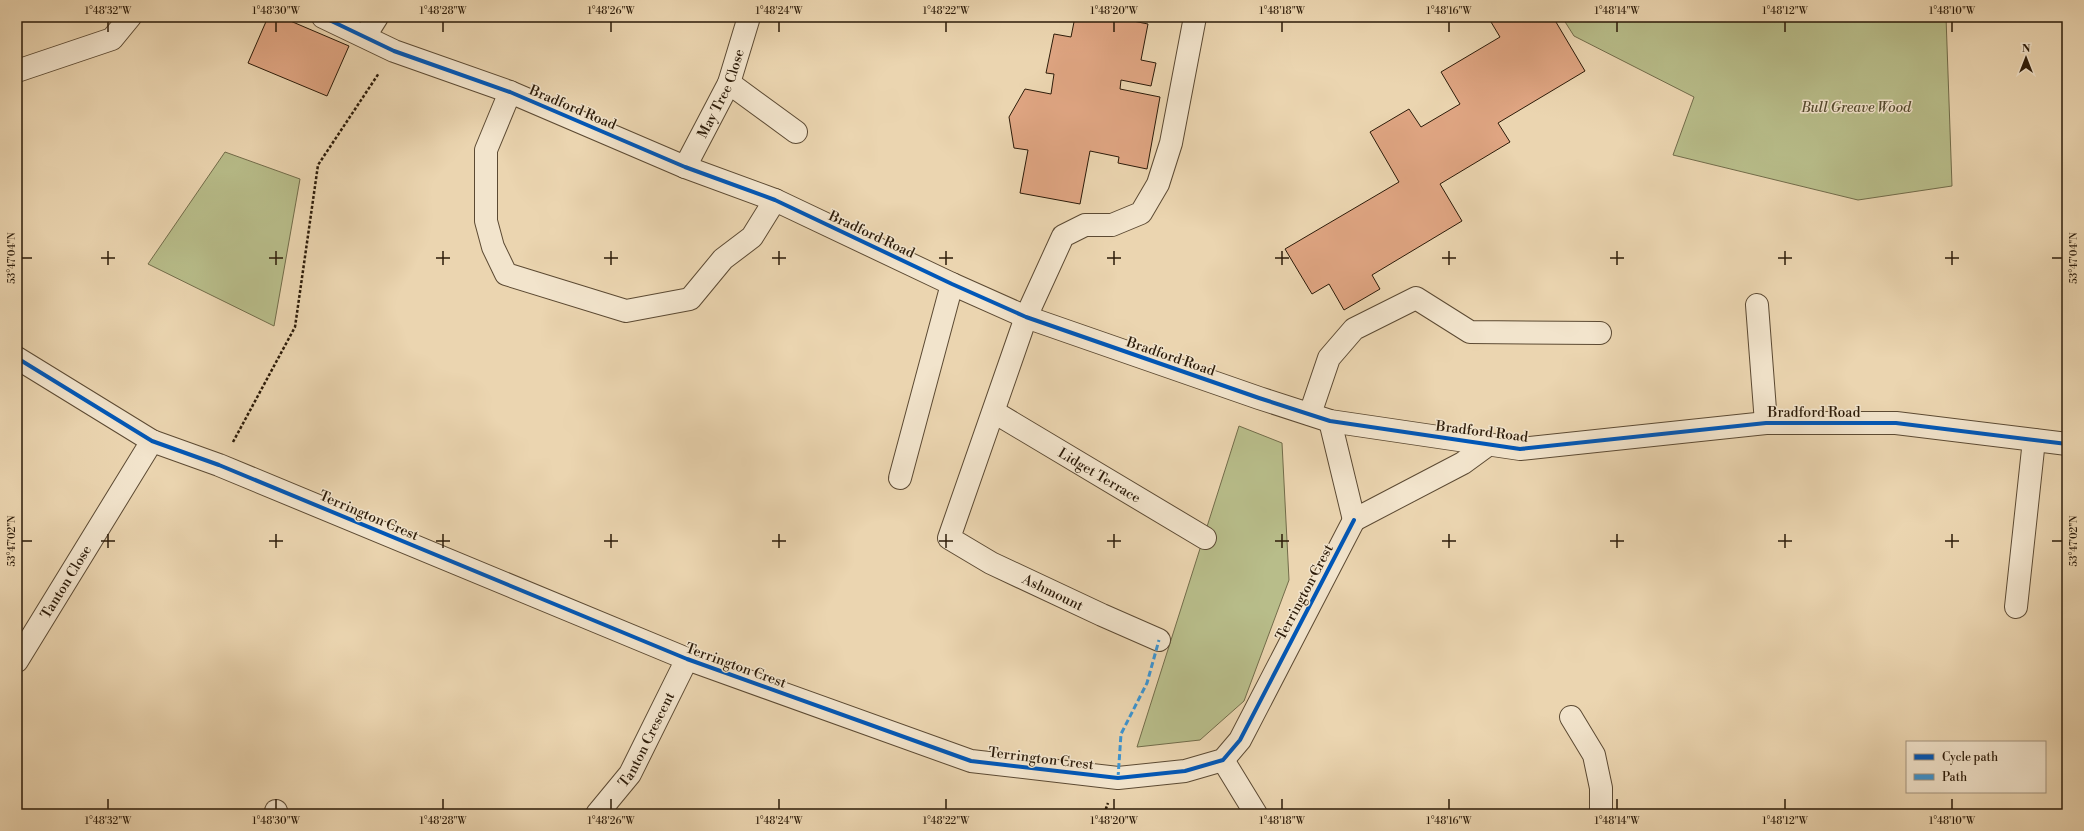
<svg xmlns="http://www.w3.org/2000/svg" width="2084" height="831" font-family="'Libre Bodoni',serif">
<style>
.green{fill:#b8bd8a;stroke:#726c4a}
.building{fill:#dfa582;stroke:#2c1b09}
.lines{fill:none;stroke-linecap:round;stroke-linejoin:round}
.minor-casing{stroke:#5c4a33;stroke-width:24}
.path{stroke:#2c1b09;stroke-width:2.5;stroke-dasharray:3 2;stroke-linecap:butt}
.minor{stroke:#f2e4cc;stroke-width:22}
.quiet{stroke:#3c94d2;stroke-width:3;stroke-dasharray:6 3;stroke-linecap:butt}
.cycleway-casing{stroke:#f2e4cc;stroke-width:6}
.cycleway{stroke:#0057b8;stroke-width:4}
.ticks{fill:none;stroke:#2c1b09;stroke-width:1.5}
.labels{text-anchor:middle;stroke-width:3;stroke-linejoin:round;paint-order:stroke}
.street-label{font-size:14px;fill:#2c1b09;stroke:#f2e4cc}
.park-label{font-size:14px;font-style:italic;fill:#564c30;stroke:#f2e4cc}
.neatline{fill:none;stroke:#2c1b09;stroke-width:1.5}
.ticks-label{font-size:10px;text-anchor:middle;fill:#2c1b09}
</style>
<rect width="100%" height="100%" fill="#ebd5b0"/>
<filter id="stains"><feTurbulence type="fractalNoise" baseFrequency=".005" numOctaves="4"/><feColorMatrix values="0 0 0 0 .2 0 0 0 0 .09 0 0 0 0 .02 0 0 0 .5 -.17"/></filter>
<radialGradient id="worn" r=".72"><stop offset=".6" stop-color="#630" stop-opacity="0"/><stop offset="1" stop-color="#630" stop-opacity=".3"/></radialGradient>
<path class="green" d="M1562,17H1946L1952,186L1858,200L1673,155L1694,97L1574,36Z
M225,152L300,179L274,326L148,264Z
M1239,426L1282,443L1289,580L1244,701L1200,740L1137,747Z"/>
<path class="building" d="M268,17H281L349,46L327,96L248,63Z
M1075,17H1113L1148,24L1141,60L1156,63L1151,86L1121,80L1120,89L1160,97L1147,169L1118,163L1119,157L1090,151L1080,204L1020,193L1028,150L1014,148L1009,117L1025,89L1051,94L1054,74L1046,73L1054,34L1071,37Z
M1488,17H1553L1585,71L1498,123L1510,142L1440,184L1462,221L1372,275L1380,289L1344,310L1329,284L1312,294L1285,249L1399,182L1370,132L1409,109L1421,127L1460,104L1441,72L1500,37Z"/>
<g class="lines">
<defs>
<g id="minor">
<path d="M323,17L394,51L510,92L685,167L775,200L952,284L1026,317L1259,398L1330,421L1520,449L1766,423H1896L2067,444"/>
<path d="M365,36L377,17"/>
<path d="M17,71L112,39L130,17"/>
<path d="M729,83L796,132"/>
<path d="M510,92L486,150V221L493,247L506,274L626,311L690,299L723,259L752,237L775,200"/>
<path id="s1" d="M685,167L729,83L749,17"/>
<path d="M1757,305L1766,423"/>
<path d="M17,358L152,441L219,465L687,659L971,761L1118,778L1185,771L1223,760L1240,740L1354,520"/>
<path id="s2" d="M994,412L1205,538"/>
<path d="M1310,414L1329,358L1354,329L1416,298L1470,332L1600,333"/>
<path d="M1330,421L1354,520L1463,463L1489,444"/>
<path d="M900,478L952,284"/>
<path d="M2016,607L2034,440"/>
<path d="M1159,640L1102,615L991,563L949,538L1026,317L1063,236L1085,225H1112L1141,213L1158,184L1171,143L1195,17"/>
<path id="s3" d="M17,661L152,441"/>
<path d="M1571,717L1594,755L1601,788V814"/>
<path d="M1223,760L1256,814"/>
<path d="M276,811L277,814"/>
<path id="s4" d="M597,814L630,774L687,659"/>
</g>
</defs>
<use href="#minor" class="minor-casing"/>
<path class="path" d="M233,442L295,327L318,165L379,73
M1104,814L1108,803"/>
<use href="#minor" class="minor"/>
<path class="quiet" d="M1118,778L1121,734L1147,683L1159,640"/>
<defs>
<path id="cycleway" d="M323,17L394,51L510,92L685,167L775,200L952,284L1026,317L1259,398L1330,421L1520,449L1766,423H1896L2067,444
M17,358L152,441L219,465L687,659L971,761L1118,778L1185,771L1223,760L1240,740L1354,520"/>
</defs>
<use href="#cycleway" class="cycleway-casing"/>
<use href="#cycleway" class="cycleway"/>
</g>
<path class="ticks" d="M108,22V32M276,22V32M443,22V32M611,22V32M779,22V32M946,22V32M1114,22V32M1282,22V32M1449,22V32M1617,22V32M1785,22V32M1952,22V32M108,251V265M276,251V265M443,251V265M611,251V265M779,251V265M946,251V265M1114,251V265M1282,251V265M1449,251V265M1617,251V265M1785,251V265M1952,251V265M22,258H32M101,258H115M269,258H283M436,258H450M604,258H618M772,258H786M939,258H953M1107,258H1121M1275,258H1289M1442,258H1456M1610,258H1624M1778,258H1792M1945,258H1959M2052,258H2062M108,534V548M276,534V548M443,534V548M611,534V548M779,534V548M946,534V548M1114,534V548M1282,534V548M1449,534V548M1617,534V548M1785,534V548M1952,534V548M22,541H32M101,541H115M269,541H283M436,541H450M604,541H618M772,541H786M939,541H953M1107,541H1121M1275,541H1289M1442,541H1456M1610,541H1624M1778,541H1792M1945,541H1959M2052,541H2062M108,799V809M276,799V809M443,799V809M611,799V809M779,799V809M946,799V809M1114,799V809M1282,799V809M1449,799V809M1617,799V809M1785,799V809M1952,799V809"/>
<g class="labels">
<g class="street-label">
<text dy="5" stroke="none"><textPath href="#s1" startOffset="82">May Tree Close</textPath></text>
<text transform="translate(573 107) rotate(23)" y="5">Bradford Road</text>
<text transform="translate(872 234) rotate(25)" y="5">Bradford Road</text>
<text transform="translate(1171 356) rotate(19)" y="5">Bradford Road</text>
<text x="1814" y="417">Bradford Road</text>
<text transform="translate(1482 431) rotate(7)" y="5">Bradford Road</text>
<text dy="5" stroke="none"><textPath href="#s2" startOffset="123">Lidget Terrace</textPath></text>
<text transform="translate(369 515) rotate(23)" y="5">Terrington Crest</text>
<text dy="5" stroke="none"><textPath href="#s3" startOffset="93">Tanton Close</textPath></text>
<text transform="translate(1053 592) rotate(26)" y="5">Ashmount</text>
<text transform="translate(1304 592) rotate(-62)" y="5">Terrington Crest</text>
<text transform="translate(736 665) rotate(20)" y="5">Terrington Crest</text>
<text dy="5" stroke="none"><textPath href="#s4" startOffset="90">Tanton Crescent</textPath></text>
<text transform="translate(1041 758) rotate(7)" y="5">Terrington Crest</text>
</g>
<g class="park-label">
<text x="1856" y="112">Bull Greave Wood</text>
</g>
</g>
<rect width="2084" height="831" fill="none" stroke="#ebd5b0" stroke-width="44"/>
<rect x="1906" y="741" width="140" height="52" fill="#f2e4cc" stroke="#a3947e"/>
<rect x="1914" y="754" width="20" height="6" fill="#0057b8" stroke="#a3947e"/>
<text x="1942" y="761" font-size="12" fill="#2c1b09">Cycle path</text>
<rect x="1914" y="774" width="20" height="6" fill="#3c94d2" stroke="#a3947e"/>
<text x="1942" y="781" font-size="12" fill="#2c1b09">Path</text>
<g transform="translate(2026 58)" stroke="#f2e4cc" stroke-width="3" paint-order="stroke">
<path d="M0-3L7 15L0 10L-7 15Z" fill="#2c1b09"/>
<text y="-6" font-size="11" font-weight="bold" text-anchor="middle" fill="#2c1b09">N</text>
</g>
<rect x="22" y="22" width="2040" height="787" class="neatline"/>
<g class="ticks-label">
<text x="108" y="14">1°48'32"W</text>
<text x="276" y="14">1°48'30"W</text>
<text x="443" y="14">1°48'28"W</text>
<text x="611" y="14">1°48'26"W</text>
<text x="779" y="14">1°48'24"W</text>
<text x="946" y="14">1°48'22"W</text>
<text x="1114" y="14">1°48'20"W</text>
<text x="1282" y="14">1°48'18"W</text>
<text x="1449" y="14">1°48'16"W</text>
<text x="1617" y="14">1°48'14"W</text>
<text x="1785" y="14">1°48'12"W</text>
<text x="1952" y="14">1°48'10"W</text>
<text transform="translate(11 258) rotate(-90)" y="4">53°47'04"N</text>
<text transform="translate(2073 258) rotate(-90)" y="4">53°47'04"N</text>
<text transform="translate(11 541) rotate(-90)" y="4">53°47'02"N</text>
<text transform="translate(2073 541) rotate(-90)" y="4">53°47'02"N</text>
<text x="108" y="824">1°48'32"W</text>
<text x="276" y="824">1°48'30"W</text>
<text x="443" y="824">1°48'28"W</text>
<text x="611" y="824">1°48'26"W</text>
<text x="779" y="824">1°48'24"W</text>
<text x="946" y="824">1°48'22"W</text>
<text x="1114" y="824">1°48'20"W</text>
<text x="1282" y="824">1°48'18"W</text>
<text x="1449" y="824">1°48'16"W</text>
<text x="1617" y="824">1°48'14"W</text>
<text x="1785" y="824">1°48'12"W</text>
<text x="1952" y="824">1°48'10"W</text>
</g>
<rect width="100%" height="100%" filter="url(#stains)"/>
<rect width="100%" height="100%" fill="url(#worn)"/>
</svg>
